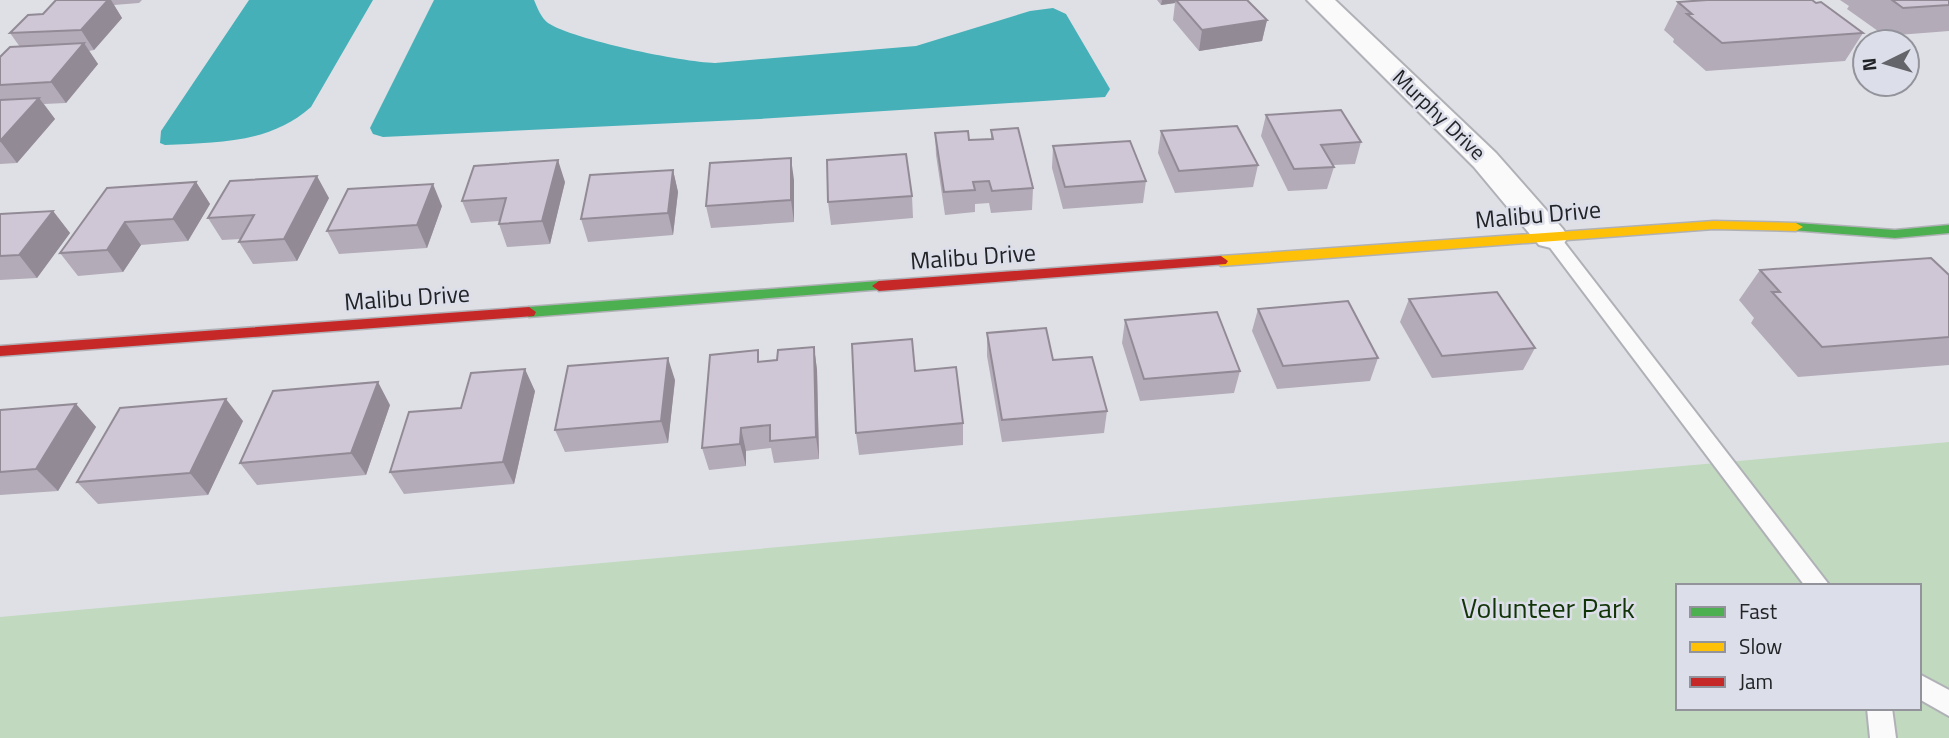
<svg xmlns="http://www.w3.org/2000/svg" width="1949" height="738" font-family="'Titillium Web',sans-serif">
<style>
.green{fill:#c1d9be;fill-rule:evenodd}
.water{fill:#46b0b8}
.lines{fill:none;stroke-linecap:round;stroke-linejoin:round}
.lane-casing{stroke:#b0b1b6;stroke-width:4}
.street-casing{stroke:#b0b1b6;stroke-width:4}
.fast-casing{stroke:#b0b1b6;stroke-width:3}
.slow-casing{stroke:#b0b1b6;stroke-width:3}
.jam-casing{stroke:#b0b1b6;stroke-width:3}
.lane{fill:#fafafb;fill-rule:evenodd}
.street{fill:#fafafb;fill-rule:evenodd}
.fast{fill:#4caf50;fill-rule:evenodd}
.slow{fill:#ffc107;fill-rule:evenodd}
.jam{fill:#c62828;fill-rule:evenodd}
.wall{fill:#b3abb8}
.shaded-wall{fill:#928b96}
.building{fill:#d0c7d6;stroke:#928b96;stroke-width:2}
.labels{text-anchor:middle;stroke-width:5;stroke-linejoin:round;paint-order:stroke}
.far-street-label{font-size:21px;fill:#222327;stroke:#dcdee9}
.street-label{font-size:24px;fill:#222327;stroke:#dcdee9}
.near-park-label{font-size:28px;fill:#123507;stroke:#dcdee9}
</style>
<rect width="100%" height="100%" fill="#dfe0e6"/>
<path class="green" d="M1949,442V738H0V617ZM1678,586H1919V708H1678Z"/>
<path class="water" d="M249,0H373L311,107C269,144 218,142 165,145L160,143L161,131Z
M434,0H534C537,7 541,18 548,23C574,40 682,62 715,63L916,46L1030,11L1053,8L1066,14L1110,89L1105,97L760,119L383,137L373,134L370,128Z"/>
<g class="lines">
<defs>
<path id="lane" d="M1551,232L1557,233L1830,586H1805L1545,241L1543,237L1545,233Z
M1919,674L1949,690V716L1919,699Z
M1867,708H1892L1896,738H1870Z"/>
<path id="street" d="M1307,0H1335L1496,153L1563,229L1568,237L1563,245L1551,248L1539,245L1474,167Z"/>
<path id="fast" d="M1796,223L1895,230L1949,225V233L1895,238L1791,230L1789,227Z
M879,281L884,283L886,286L884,289L529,317L522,312L529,307Z"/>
<path id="slow" d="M1714,221L1796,223L1803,227L1796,231L1714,229L1221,266L1214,261L1221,256Z"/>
<path id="jam" d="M1221,256L1228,261L1226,264L879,291L872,286L879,281Z
M529,307L536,312L534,316L0,356V346Z"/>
</defs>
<use href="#lane" class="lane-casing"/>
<use href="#street" class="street-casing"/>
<use href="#fast" class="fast-casing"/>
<use href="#slow" class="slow-casing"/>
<use href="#jam" class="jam-casing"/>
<use href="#lane" class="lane"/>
<use href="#street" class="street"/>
<use href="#fast" class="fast"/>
<use href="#slow" class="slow"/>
<use href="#jam" class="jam"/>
</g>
<path class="wall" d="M56,0H142L139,3L114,5L122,18L94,50L89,51L98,64L66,103L44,104L55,119L17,163L0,164V57L20,47L10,33L43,14Z
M1157,0H1247L1267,20L1262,41L1199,51L1173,20L1175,3L1161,5Z
M1840,0H1949V31L1885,36L1847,9L1849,6Z
M1678,2L1863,33L1845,61L1706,71L1673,42L1674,39L1664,30Z
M1266,115L1361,142L1355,164L1333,165L1334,167L1327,189L1288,191L1261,136Z
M991,130L1033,188L1032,210L991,213L989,203L975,204V212L945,215L936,155L935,133L969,140L991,139Z
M1161,131L1258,165L1253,187L1175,193L1158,153Z
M1053,146L1146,181L1143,203L1063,209L1052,168Z
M673,170L678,192L673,235L588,242L581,219Z
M794,180V222L711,228L706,206Z
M196,182L210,204L188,241L141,245L123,272L78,276L60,253Z
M565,182L550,244L507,247L499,224V221L471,223L462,201Z
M912,196L913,218L831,225L828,202Z
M329,198L297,261L253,264L239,242L241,239L222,240L208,218Z
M442,206L427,248L339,254L327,231Z
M53,211L70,233L37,278L0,280V214Z
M1760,270L1949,275V365L1798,377L1751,323L1754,318L1739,300Z
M1409,299L1535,348L1523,370L1432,378L1400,322Z
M1258,309L1378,358L1370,381L1277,389L1252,331Z
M1125,320L1240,371L1234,393L1140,401L1122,343Z
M987,333L1053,360L1107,411L1104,433L1002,442L987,356Z
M814,347L817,370L819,459L774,463L771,448L746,451V466L709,470L702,448L760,362L777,360Z
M915,371L963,423V445L859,455L856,433Z
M675,380L668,443L565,452L555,430Z
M535,391L514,484L404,494L390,472L461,408Z
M76,404L96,427L58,491L0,495V410Z
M390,405L366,475L257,485L240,463Z
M243,421L208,495L98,504L77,482Z"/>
<path class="shaded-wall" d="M108,0H111L122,18L94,50L81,30Z
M1162,0H1176L1175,3L1161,5Z
M1267,20L1262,41L1199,51L1202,30Z
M84,43L98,64L66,103L51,82Z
M39,98L55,119L17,163L0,141Z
M791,158L794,180V222L791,200Z
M558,160L565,182L550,244L542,221Z
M673,170L678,192L673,235L668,213Z
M317,176L329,198L297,261L284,239Z
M196,182L210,204L188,241L173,219Z
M433,184L442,206L427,248L417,225Z
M53,211L70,233L37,278L19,255Z
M125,222L141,245L123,272L107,250Z
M814,347L817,370L819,459L816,437Z
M668,358L675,380L668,443L661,421Z
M525,369L535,391L514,484L503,462Z
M378,382L390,405L366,475L351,453Z
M226,399L243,421L208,495L190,473Z
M76,404L96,427L58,491L36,469Z
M741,428L746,451V466L740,444Z"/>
<path class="building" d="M56,0H108L81,30L10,33L28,15L43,14Z
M1176,0H1247L1267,20L1202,30Z
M1707,0H1812L1816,3L1821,2L1863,33L1722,43L1687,14H1692L1678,2Z
M1892,0H1949V5L1903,8Z
M84,43L51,82L0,85V57L10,47Z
M39,98L0,141V100Z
M1341,110L1361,142L1321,145L1334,167L1294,169L1266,115Z
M1237,126L1258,165L1179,171L1161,131Z
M1018,128L1033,188L992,191L989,181L973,182L975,190L944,192L935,133L968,131L969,140L993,139L991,130Z
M1130,141L1146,181L1065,187L1053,146Z
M906,154L912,196L828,202L827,160Z
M791,158V200L706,206L710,163Z
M558,160L542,221L499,224L506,198L462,201L474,166Z
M673,170L668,213L581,219L590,175Z
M317,176L284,239L239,242L254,215L208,218L230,181Z
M196,182L173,219L125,222L107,250L60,253L107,188Z
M433,184L417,225L327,231L348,189Z
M53,211L19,255L0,256V214Z
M1931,258L1949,275V337L1822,347L1772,292H1780L1760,270Z
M1497,292L1535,348L1442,356L1409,299Z
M1348,301L1378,358L1283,366L1258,309Z
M1217,312L1240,371L1144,379L1125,320Z
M1046,328L1053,360L1092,357L1107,411L1002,420L987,333Z
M912,339L915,371L956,367L963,423L856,433L852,344Z
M814,347L816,437L770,441V425L741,428L740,444L702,448L710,355L758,350V362L777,360L778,350Z
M668,358L661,421L555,430L568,366Z
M525,369L503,462L390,472L409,412L461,408L471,373Z
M378,382L351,453L240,463L273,391Z
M226,399L190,473L77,482L120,408Z
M76,404L36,469L0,472V410Z"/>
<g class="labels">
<g class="far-street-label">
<text transform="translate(1439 115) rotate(44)" y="7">Murphy Drive</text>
</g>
<g class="street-label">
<text transform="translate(1538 215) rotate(-5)" y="8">Malibu Drive</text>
<text transform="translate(973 257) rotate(-4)" y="8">Malibu Drive</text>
<text transform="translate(407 298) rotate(-4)" y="8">Malibu Drive</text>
</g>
<g class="near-park-label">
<text x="1548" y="618">Volunteer Park</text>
</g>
</g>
<rect x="1676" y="584" width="245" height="126" fill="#dcdee9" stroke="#92939b" stroke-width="2"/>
<rect x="1690" y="607" width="35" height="10" fill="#4caf50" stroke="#92939b" stroke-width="2"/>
<text x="1739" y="619" font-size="21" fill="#222327">Fast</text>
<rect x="1690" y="642" width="35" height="10" fill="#ffc107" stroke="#92939b" stroke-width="2"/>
<text x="1739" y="654" font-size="21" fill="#222327">Slow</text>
<rect x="1690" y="677" width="35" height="10" fill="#c62828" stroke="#92939b" stroke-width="2"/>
<text x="1739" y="689" font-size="21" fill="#222327">Jam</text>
<g transform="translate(1886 63) rotate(265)"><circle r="33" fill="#dcdee9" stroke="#92939b" stroke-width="2"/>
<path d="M0-5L12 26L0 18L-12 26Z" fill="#64656a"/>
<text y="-10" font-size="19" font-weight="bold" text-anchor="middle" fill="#222327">N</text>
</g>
</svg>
